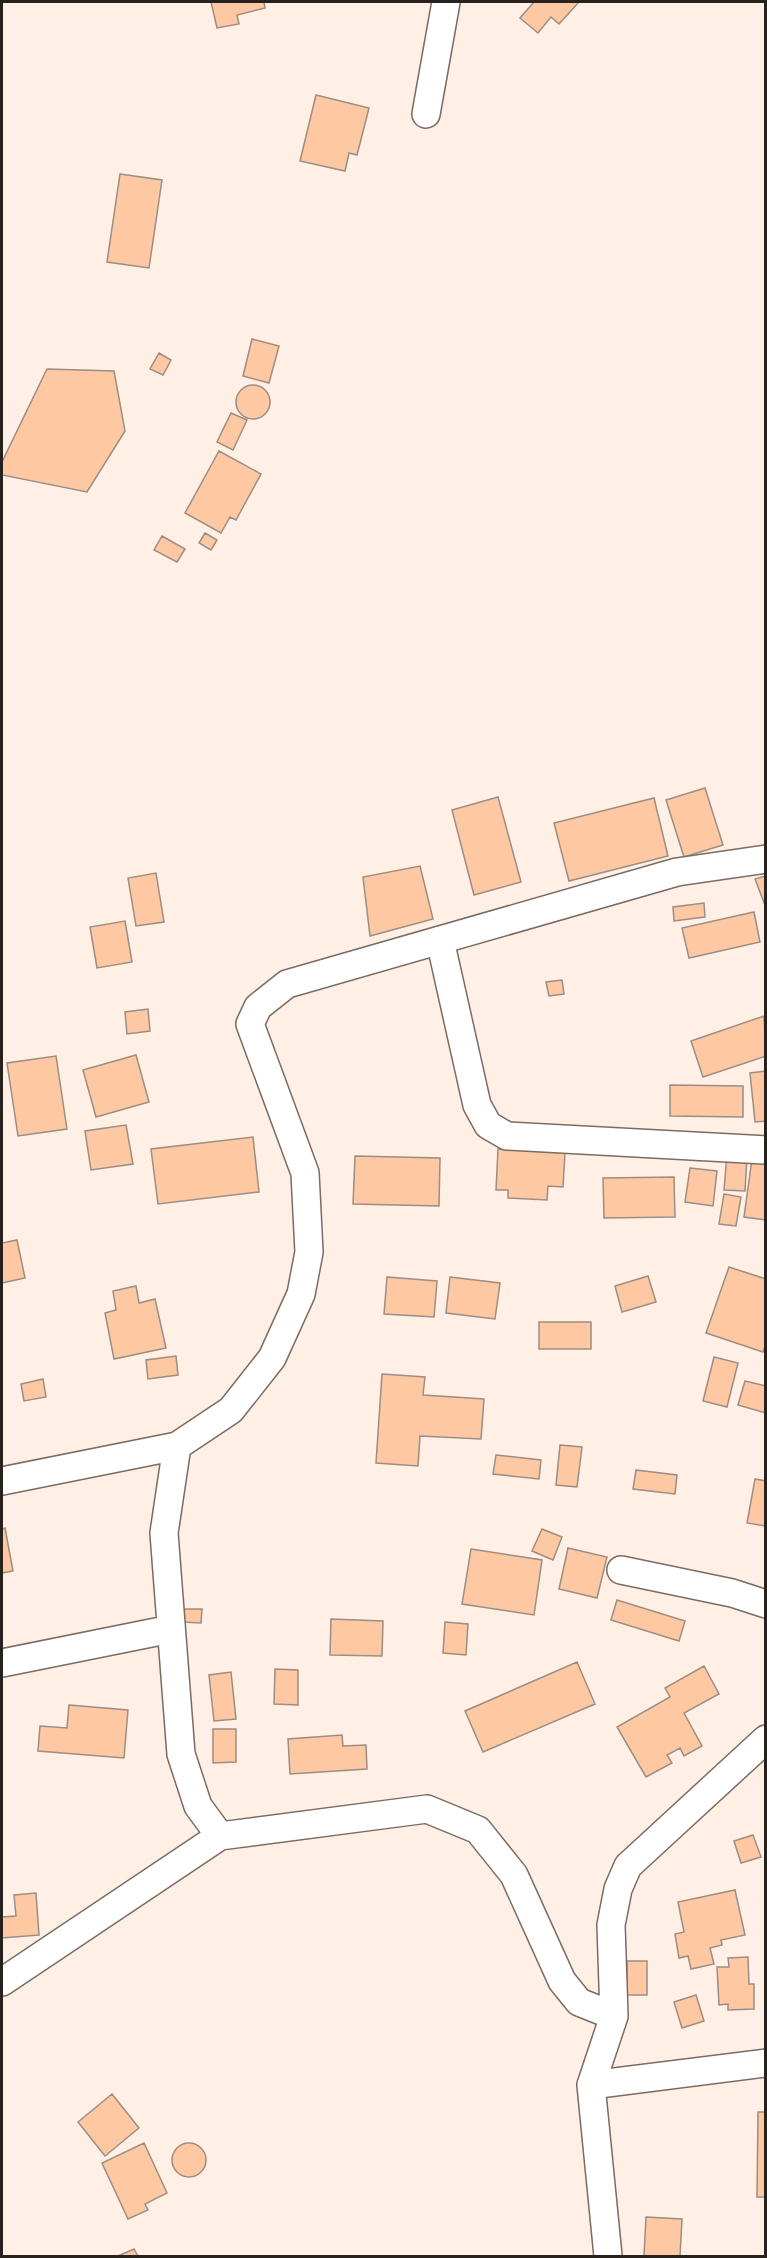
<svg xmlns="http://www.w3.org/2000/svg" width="767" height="2258" font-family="Manrope,sans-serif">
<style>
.building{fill:#fdc8a2;stroke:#9c8e84;stroke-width:1.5}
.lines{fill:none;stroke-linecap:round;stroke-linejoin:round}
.street-casing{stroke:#7a6c62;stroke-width:30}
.street{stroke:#fff;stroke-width:27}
</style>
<rect width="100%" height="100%" fill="#ffefe4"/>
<path class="building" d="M211,2H264L265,8L237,15L239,24L217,28Z
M534,2H579L559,24L551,17L538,33L520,18Z
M316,95L369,108L357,155L349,153L345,171L300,161Z
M120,174L162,180L149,268L107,262Z
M252,339L279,346L269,383L243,376Z
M159,353L171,360L163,375L150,369Z
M47,369L114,371L125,431L87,492L2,475V462Z
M236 402a17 17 0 1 1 34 0a17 17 0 1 1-34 0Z
M231,413L247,420L233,450L217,442Z
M219,451L261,474L236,520L230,517L221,533L185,513Z
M205,533L217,540L211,550L199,543Z
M162,536L185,549L177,562L154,550Z
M705,788L723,845L684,857L666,800Z
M498,797L521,882L474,895L452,810Z
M654,798L668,856L569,881L554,823Z
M420,866L433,919L370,936L363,877Z
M156,873L164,922L136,926L128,878Z
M766,876V908L755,879Z
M704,903L705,917L674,921L673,907Z
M754,912L760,942L689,958L682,928Z
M125,921L132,962L97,968L90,927Z
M562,980L564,994L549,996L546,982Z
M148,1009L150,1031L127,1034L125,1012Z
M764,1016L766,1056L703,1077L691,1041Z
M136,1055L149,1102L96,1117L83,1070Z
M56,1056L67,1129L18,1136L7,1063Z
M766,1071V1121L755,1122L750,1073Z
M670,1085L743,1086V1117L670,1116Z
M126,1125L133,1164L91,1170L85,1131Z
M253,1137L259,1192L158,1204L151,1149Z
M498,1149L565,1153L563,1187L548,1186L547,1200L508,1198V1190H496Z
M727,1154L747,1156L745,1191L724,1190Z
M355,1156L440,1158L439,1206L353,1204Z
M752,1159L766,1161V1220L744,1217Z
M690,1168L717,1171L713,1206L685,1202Z
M674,1177L675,1217L604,1218L603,1178Z
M724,1194L741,1197L736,1226L719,1224Z
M17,1240L25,1278L2,1283V1243Z
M729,1267L766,1279V1344L763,1352L706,1333Z
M648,1276L656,1302L622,1312L615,1286Z
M387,1277L437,1281L434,1317L384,1314Z
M450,1277L500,1283L495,1319L446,1313Z
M136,1286L139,1303L155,1299L166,1348L114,1359L105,1313L116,1310L113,1291Z
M539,1322H591V1349H539Z
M176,1356L178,1375L148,1379L146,1360Z
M714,1357L738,1363L727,1407L703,1401Z
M382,1374L425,1377L423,1395L484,1399L481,1439L420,1436L418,1466L376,1463Z
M43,1379L46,1397L24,1401L21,1384Z
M745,1381L766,1386V1413L738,1405Z
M560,1445L582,1447L577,1487L556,1485Z
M496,1455L541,1460L539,1479L493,1474Z
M636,1470L677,1475L675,1494L633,1489Z
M755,1479L766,1481V1526L747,1523Z
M5,1528L13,1571L2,1573V1529Z
M542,1529L562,1537L553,1560L532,1551Z
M568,1548L607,1557L597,1598L559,1589Z
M471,1549L542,1560L534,1615L462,1604Z
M617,1600L685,1621L679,1641L611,1620Z
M183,1609H202L201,1623L182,1622Z
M331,1619L383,1621L382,1656L330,1655Z
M445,1622L468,1624L466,1655L443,1653Z
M577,1662L595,1704L483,1752L465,1711Z
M704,1666L719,1694L684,1713L702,1746L684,1756L680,1748L667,1755L672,1763L646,1777L617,1727L670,1697L665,1688Z
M275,1669L298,1670V1705L274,1704Z
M231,1672L236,1719L214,1721L209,1675Z
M69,1705L128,1710L124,1758L38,1751L40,1726L67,1728Z
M213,1729H236V1762L213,1763Z
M342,1735L343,1746L366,1745L367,1769L290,1774L288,1739Z
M753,1835L761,1857L741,1863L734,1841Z
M735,1890L745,1935L721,1940L722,1945L710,1948L714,1964L691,1969L688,1956L679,1958L675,1934L684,1932L678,1902Z
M36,1893L39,1935L2,1938V1917L16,1916L14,1895Z
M748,1957L749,1984H754V2009L728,2010V2004L719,2005L717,1967H729L728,1958Z
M627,1961H647V1995H627Z
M696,1995L704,2021L682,2028L674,2002Z
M112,2094L139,2128L105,2156L78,2122Z
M758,2112H766V2197H757Z
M144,2143L167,2193L145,2204L148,2210L128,2219L102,2163Z
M172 2160a17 17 0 1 1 34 0a17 17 0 1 1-34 0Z
M646,2217L682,2219L680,2256H644Z
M134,2249L138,2256H118Z"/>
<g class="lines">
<defs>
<path id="street" d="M426,114L446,2
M440,940L477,1105L488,1125L507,1136L766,1150
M177,1446L164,1533L181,1754L198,1806L220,1836
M2,1481L177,1446L231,1410L272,1358L301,1294L309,1252L305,1173L250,1024L258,1007L287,984L677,872L766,859
M621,1570L732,1593L766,1604
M2,1663L171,1629
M2,1982L220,1836L427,1809L478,1830L514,1875L562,1981L579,2002L614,2016
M591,2085L766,2063
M608,2256L591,2085L614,2016L611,1925L618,1889L628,1866L766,1739"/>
</defs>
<use href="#street" class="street-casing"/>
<use href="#street" class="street"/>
</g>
<rect width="767" height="2258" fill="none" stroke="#27221e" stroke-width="6"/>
</svg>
